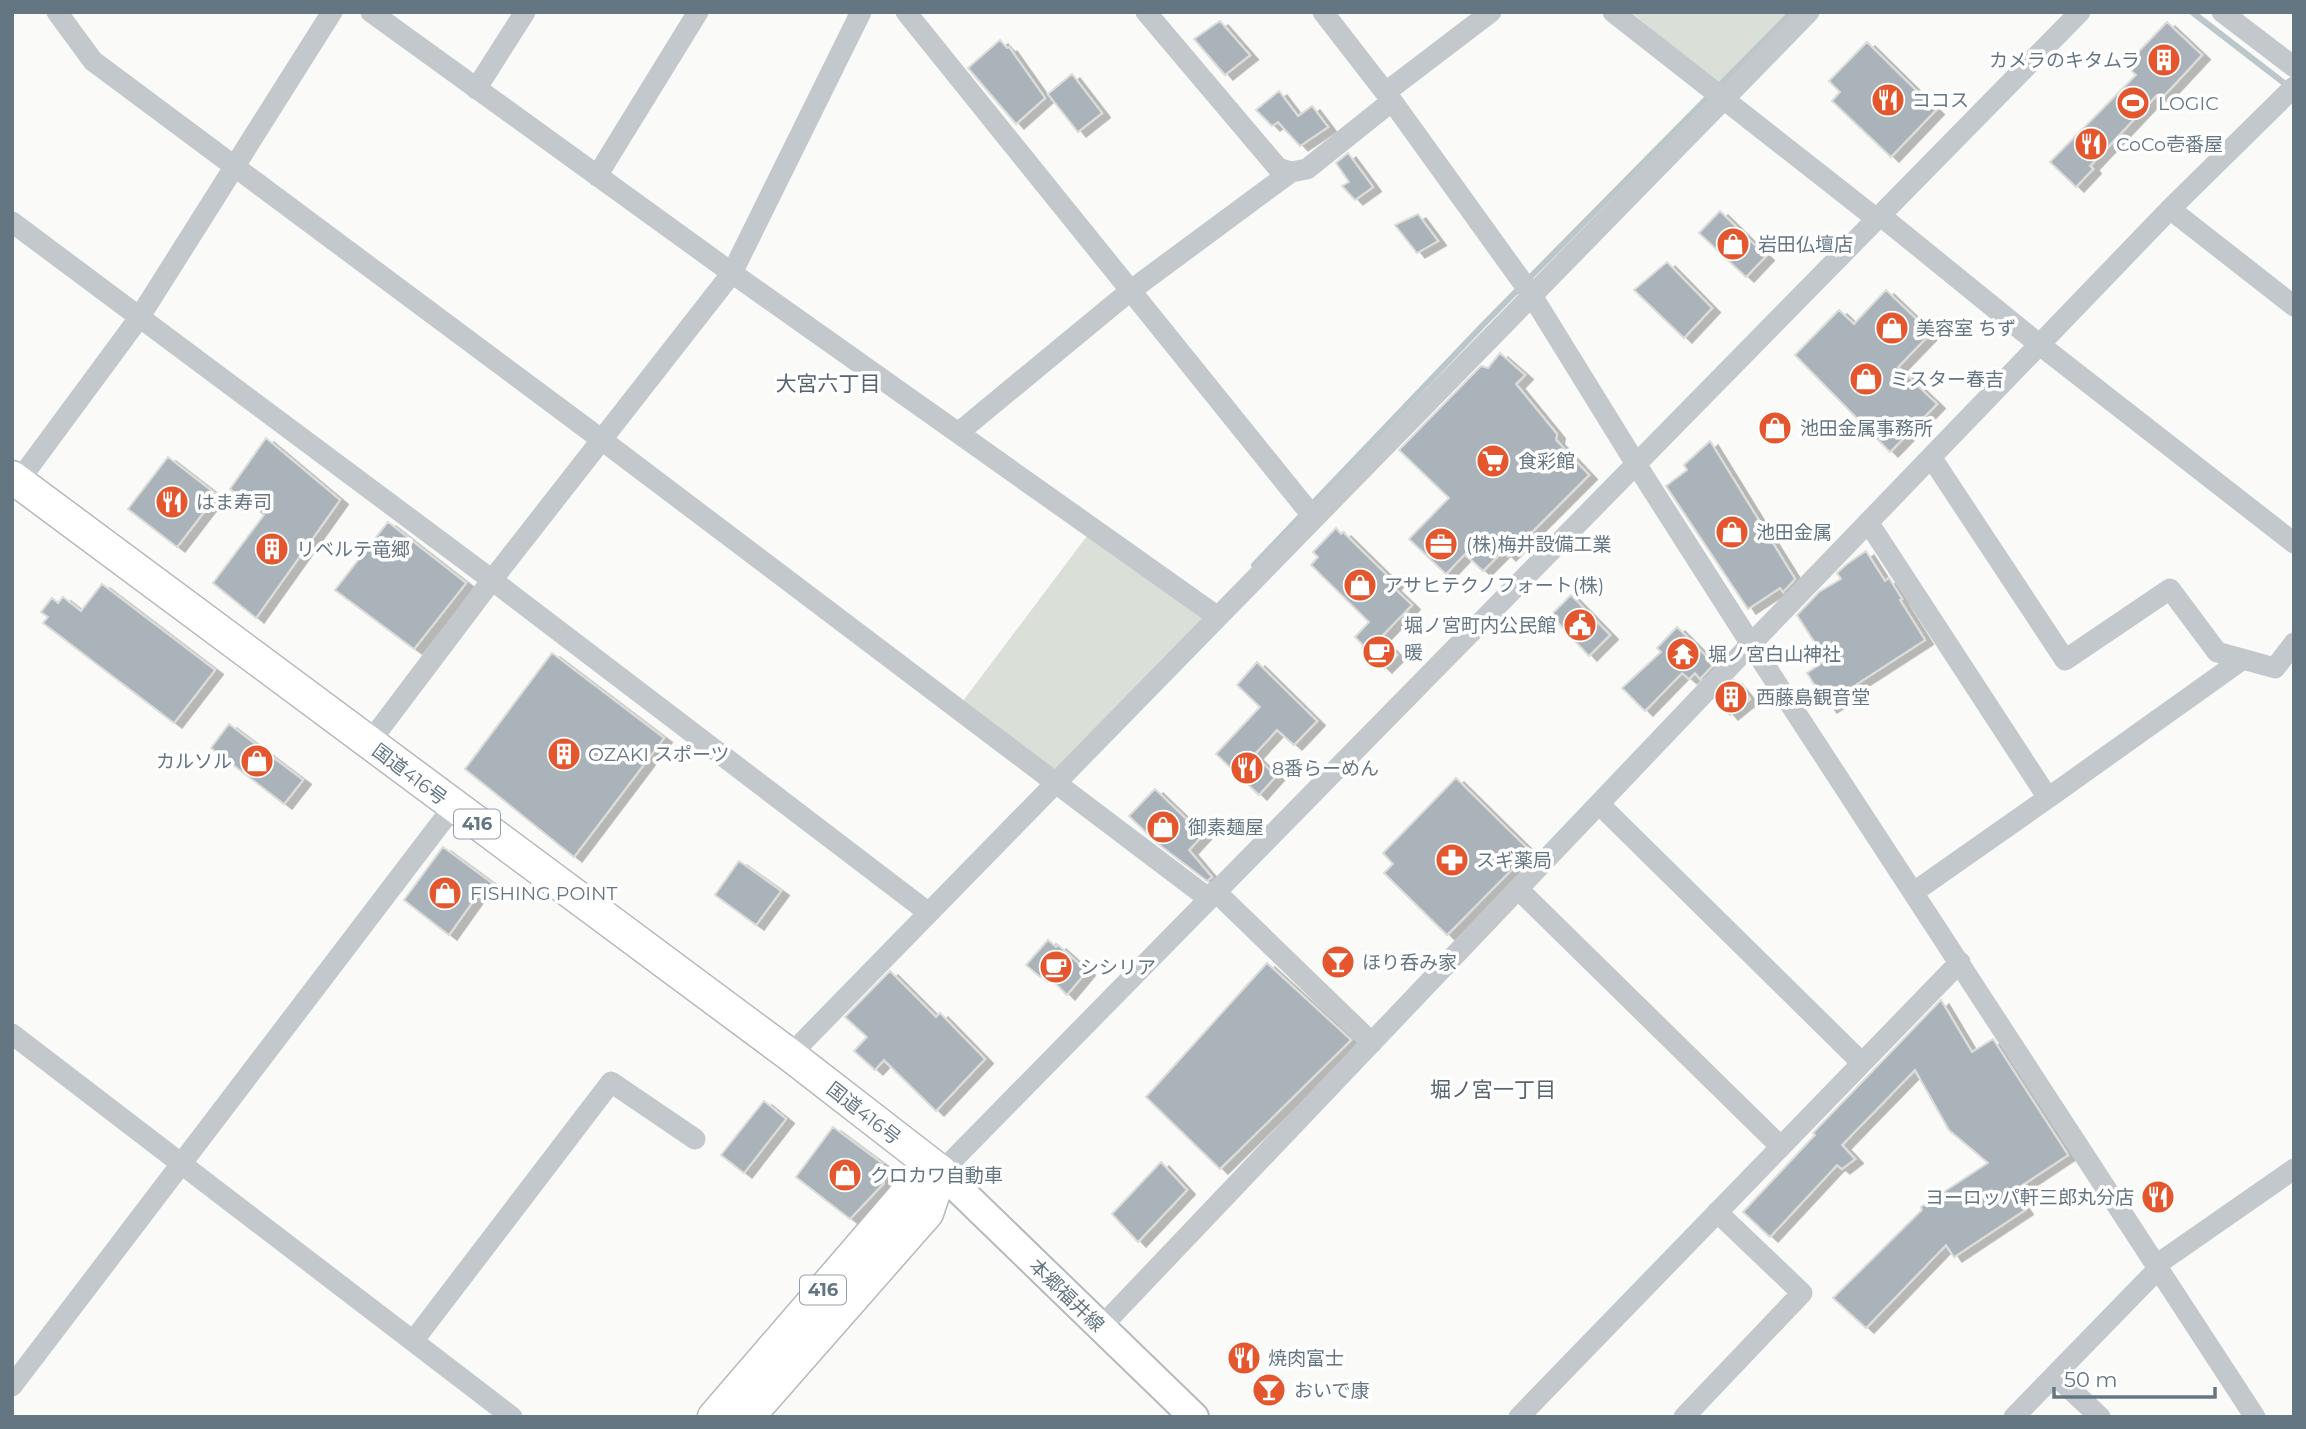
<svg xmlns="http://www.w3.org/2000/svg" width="2306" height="1429" font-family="Montserrat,'Noto Sans JP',sans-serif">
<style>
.green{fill:#dadfd7}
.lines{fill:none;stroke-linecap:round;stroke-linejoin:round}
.stream{stroke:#bbc7cb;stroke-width:6}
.building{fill:#aab3b9;stroke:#dcdcda;stroke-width:2;filter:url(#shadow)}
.major-casing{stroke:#b5babe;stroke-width:32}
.highway-casing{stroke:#b4b9bd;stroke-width:35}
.minor{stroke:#c3c8cc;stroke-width:21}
.major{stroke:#fff;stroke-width:28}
.highway{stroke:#fff;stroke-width:32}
.labels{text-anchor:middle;stroke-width:7;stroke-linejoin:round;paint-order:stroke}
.shield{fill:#fff;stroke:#939fa8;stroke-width:2}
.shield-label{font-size:18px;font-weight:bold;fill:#657683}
.poi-label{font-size:19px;fill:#657683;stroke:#fff;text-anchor:start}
.street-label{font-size:19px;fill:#657683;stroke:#fff}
.neighbourhood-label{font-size:21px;fill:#57646e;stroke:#fff}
</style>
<defs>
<filter id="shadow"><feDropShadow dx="8" dy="4.5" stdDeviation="0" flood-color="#0004"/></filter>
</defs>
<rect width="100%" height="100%" fill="#fafaf8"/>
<path class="green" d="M1631,12H1792L1720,85Z
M1093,528L1218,617L1055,783L957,709Z"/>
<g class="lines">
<path class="stream" d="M2192,12L2288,86
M1254,565L1482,326L1792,12"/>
</g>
<path class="building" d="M1220,21L1250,55L1225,75L1194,39Z
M2167,22L2202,55L2161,99L2157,95L2090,166L2093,169L2076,187L2050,162L2136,75L2126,65Z
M1000,40L1007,48L1009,47L1045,98L1016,124L968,68Z
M1867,42L1936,110L1891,157L1832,101L1840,92L1829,81Z
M1072,74L1102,113L1078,132L1048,94Z
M1279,91L1298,116L1312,106L1328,127L1300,146L1278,122L1272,126L1256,110Z
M1348,153L1373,187L1355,200L1342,186L1349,182L1336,163Z
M1720,211L1766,256L1746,277L1699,233Z
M1418,214L1438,241L1417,253L1395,225Z
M1667,262L1712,308L1684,338L1634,290Z
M1886,290L1931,333L1898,367L1937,404L1890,452L1795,355L1839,310L1854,324Z
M1500,353L1525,375L1516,384L1557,434L1556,440L1589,475L1508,556L1503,551L1483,571L1465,554L1446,574L1409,539L1449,498L1399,450L1481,366L1488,368Z
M266,438L340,500L256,618L213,583L264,515L230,489Z
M1710,441L1795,579L1783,592L1780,588L1748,609L1666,486L1687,470L1684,465Z
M168,457L217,495L177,547L128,509Z
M388,522L466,583L414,649L335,590Z
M1336,528L1341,534L1343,532L1395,583L1392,586L1412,605L1380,638L1397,655L1384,668L1362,648L1364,646L1355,637L1369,622L1311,565L1318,557L1313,552Z
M1866,551L1885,581L1889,578L1902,599L1900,600L1925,640L1857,684L1860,688L1829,708L1807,673L1826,660L1797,615L1819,592L1841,579L1837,573L1847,564Z
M102,584L215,670L174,723L43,623L48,617L41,612L52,598L58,603L63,597L81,611Z
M1571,595L1610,635L1589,656L1551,615Z
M1677,627L1714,664L1700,679L1695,673L1689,679L1682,673L1645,711L1622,688L1661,652L1657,648Z
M552,653L664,738L574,857L465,769Z
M1257,662L1317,721L1294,745L1277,730L1254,755L1276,776L1259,795L1216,754L1260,707L1237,685Z
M1734,680L1750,699L1730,715L1717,699Z
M229,724L303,780L284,804L211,748Z
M1456,778L1530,851L1447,935L1384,873L1393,864L1383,853Z
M1155,789L1203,835L1189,850L1212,877L1207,881L1157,843L1129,816Z
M443,847L496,886L481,890L449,935L404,900Z
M739,861L781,891L756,925L715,895Z
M1048,940L1056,947L1058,945L1087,971L1067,995L1045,973L1040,977L1026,965Z
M1267,963L1351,1040L1220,1169L1146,1097Z
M890,971L936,1017L940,1013L985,1059L936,1111L884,1060L875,1070L854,1051L867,1037L845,1017Z
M1941,1000L1972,1052L1993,1039L2068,1155L2012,1192L2025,1210L1954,1257L1946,1245L1866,1328L1833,1298L1922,1210L1921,1207L1988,1163L1949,1130L1915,1070L1842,1145L1855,1159L1842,1169L1837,1165L1770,1237L1743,1212L1815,1135L1813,1133Z
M764,1101L786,1119L744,1173L721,1155Z
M833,1127L883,1164L884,1183L850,1219L796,1177Z
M1161,1162L1187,1190L1138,1242L1112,1214Z"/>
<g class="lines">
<defs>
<path id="major" d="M941,1172L1194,1417"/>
<path id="highway" d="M12,477L790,1055L941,1172
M714,1417L905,1195L941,1172
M748,1417L927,1213L941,1172"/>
</defs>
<use href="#major" class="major-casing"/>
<use href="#highway" class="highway-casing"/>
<path class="minor" d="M57,12L93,61L602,440L1208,898
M371,12L732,273L1218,617
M906,12L1314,518
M1146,12L1278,168L1291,172L1307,169L1392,101
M1323,12L1392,101L1531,294L1636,464L1751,644L2255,1417
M1613,12L1878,220
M2222,12L2294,67
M476,89L525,12
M1386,92L1491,12
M597,176L698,12
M2170,209L2294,306
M1881,216L2040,345L2294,543
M12,222L492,580L929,913
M958,433L1130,291L1291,172
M1931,457L2065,660L2170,589L2217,652L2275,668L2294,643
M12,490L139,318L332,12
M1868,522L2048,798L2243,659
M369,743L492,580L732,273L861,12
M1599,804L1862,1063
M1518,889L1781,1147
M1215,891L1372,1043
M1914,892L2048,798
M12,1034L512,1417
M790,1055L1809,12
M941,1172L2080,12
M2156,1265L2294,1169
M1101,1327L1751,644L2170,209L2294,87
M414,1340L611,1082L695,1139
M2055,1375L2100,1417
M12,1386L453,807
M1519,1417L1960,962
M1684,1417L1802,1293L1717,1212
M2014,1417L2159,1268"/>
<use href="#major" class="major"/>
<use href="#highway" class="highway"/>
</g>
<defs>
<symbol id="building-disc" viewBox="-11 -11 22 22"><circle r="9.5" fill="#e4572e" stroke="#fff"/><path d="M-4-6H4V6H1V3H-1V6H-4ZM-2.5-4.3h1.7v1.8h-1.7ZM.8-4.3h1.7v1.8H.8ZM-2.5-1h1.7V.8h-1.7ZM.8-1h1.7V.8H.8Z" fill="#fff"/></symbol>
<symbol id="restaurant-disc" viewBox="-11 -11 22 22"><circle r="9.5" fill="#e4572e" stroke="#fff"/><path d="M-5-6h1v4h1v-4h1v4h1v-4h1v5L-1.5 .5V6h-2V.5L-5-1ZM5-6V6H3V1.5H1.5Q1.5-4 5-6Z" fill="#fff"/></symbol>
<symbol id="stadium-disc" viewBox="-11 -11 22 22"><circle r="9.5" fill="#e4572e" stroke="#fff"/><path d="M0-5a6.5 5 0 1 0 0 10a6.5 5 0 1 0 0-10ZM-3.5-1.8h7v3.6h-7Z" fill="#fff"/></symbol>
<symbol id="shop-disc" viewBox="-11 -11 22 22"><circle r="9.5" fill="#e4572e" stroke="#fff"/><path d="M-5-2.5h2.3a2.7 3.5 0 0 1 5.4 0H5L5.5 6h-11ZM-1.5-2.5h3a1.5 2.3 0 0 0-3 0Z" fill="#fff"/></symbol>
<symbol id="supermarket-disc" viewBox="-11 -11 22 22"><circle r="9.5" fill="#e4572e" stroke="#fff"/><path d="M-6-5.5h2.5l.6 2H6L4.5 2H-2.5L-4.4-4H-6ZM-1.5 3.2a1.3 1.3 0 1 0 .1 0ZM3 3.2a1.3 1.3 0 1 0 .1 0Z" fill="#fff"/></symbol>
<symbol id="office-disc" viewBox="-11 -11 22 22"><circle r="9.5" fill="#e4572e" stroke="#fff"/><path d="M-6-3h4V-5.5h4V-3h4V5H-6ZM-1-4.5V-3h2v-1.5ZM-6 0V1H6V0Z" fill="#fff"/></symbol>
<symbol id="civic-disc" viewBox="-11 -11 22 22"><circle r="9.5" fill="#e4572e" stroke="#fff"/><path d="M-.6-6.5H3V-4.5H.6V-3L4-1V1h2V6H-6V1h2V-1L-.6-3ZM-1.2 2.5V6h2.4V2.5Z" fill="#fff"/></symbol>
<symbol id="cafe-disc" viewBox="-11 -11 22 22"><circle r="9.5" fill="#e4572e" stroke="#fff"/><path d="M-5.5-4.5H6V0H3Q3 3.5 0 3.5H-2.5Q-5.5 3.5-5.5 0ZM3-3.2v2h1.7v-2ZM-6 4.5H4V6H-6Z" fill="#fff"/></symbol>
<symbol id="temple-disc" viewBox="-11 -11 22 22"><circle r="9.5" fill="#e4572e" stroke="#fff"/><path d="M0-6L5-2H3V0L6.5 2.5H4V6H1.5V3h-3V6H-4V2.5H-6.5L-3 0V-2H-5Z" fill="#fff"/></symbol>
<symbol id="pharmacy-disc" viewBox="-11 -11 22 22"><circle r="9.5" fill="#e4572e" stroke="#fff"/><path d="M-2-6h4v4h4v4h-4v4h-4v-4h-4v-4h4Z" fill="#fff"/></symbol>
<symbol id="bar-disc" viewBox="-11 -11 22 22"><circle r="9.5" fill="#e4572e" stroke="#fff"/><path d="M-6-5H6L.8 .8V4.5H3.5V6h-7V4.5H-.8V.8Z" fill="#fff"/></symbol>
</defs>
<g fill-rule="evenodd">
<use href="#building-disc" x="2145" y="41" width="38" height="38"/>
<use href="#restaurant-disc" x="1869" y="81" width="38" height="38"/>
<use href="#stadium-disc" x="2114" y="84" width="38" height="38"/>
<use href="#restaurant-disc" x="2072" y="125" width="38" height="38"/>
<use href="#shop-disc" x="1714" y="225" width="38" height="38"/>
<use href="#shop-disc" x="1873" y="309" width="38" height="38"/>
<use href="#shop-disc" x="1847" y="360" width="38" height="38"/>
<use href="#shop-disc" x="1756" y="409" width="38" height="38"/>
<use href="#supermarket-disc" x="1474" y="442" width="38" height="38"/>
<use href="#restaurant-disc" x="153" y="483" width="38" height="38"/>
<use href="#shop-disc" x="1713" y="513" width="38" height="38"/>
<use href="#office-disc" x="1422" y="525" width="38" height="38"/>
<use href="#building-disc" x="253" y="530" width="38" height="38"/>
<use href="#shop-disc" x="1341" y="566" width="38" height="38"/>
<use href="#civic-disc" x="1561" y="606" width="38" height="38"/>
<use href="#cafe-disc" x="1360" y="633" width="38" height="38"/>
<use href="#temple-disc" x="1664" y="635" width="38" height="38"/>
<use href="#building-disc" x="1712" y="678" width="38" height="38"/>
<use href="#building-disc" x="545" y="735" width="38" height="38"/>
<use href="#shop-disc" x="238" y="742" width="38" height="38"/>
<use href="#restaurant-disc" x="1228" y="749" width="38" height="38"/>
<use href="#shop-disc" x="1144" y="808" width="38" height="38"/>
<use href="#pharmacy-disc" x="1433" y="841" width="38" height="38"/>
<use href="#shop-disc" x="426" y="874" width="38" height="38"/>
<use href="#bar-disc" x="1319" y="943" width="38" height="38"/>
<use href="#cafe-disc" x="1037" y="948" width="38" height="38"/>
<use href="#shop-disc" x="826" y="1156" width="38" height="38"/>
<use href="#restaurant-disc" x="2139" y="1178" width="38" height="38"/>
<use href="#restaurant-disc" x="1225" y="1339" width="38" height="38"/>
<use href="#bar-disc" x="1250" y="1371" width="38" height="38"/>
</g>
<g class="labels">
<g class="shield">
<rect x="454" y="809.5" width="46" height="29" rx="5"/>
<rect x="800" y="1275.5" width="46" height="29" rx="5"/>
</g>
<g class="shield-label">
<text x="477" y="830">416</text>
<text x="823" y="1296">416</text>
</g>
<g class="poi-label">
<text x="2140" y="67" text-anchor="end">カメラのキタムラ</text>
<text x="1912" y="107">ココス</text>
<text x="2158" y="110">LOGIC</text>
<text x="2116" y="151">CoCo壱番屋</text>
<text x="1758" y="251">岩田仏壇店</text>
<text x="1916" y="335">美容室 ちず</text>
<text x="1890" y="386">ミスター春吉</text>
<text x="1800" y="435">池田金属事務所</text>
<text x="1518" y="468">食彩館</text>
<text x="196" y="509">はま寿司</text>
<text x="1756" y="539">池田金属</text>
<text x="1466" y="551">(株)梅井設備工業</text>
<text x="296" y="556">リベルテ竜郷</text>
<text x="1384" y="592">アサヒテクノフォート(株)</text>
<text x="1556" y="632" text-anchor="end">堀ノ宮町内公民館</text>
<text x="1404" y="659">暖</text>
<text x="1708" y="661">堀ノ宮白山神社</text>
<text x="1756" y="704">西藤島観音堂</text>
<text x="588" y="761">OZAKI スポーツ</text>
<text x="232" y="768" text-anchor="end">カルソル</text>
<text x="1272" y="775">8番らーめん</text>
<text x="1188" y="834">御素麺屋</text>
<text x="1476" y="867">スギ薬局</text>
<text x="470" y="900">FISHING POINT</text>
<text x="1362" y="969">ほり呑み家</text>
<text x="1080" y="974">シシリア</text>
<text x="870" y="1182">クロカワ自動車</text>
<text x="2134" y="1204" text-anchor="end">ヨーロッパ軒三郎丸分店</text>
<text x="1268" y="1365">焼肉富士</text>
<text x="1294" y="1397">おいで康</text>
</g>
<g class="street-label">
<text transform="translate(410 774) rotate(37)" y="7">国道416号</text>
<text transform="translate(864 1113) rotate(38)" y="7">国道416号</text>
<text transform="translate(1067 1295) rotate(44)" y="7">本郷福井線</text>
</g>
<g class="neighbourhood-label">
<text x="828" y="391">大宮六丁目</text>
<text x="1493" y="1097">堀ノ宮一丁目</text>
</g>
</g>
<rect width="2306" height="1429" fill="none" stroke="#657683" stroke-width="28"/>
<path d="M2054 1387v10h161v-10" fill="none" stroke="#657683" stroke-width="3.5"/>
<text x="2064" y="1387" font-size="21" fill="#657683" stroke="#ffffff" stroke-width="5" paint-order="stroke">50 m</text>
</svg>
